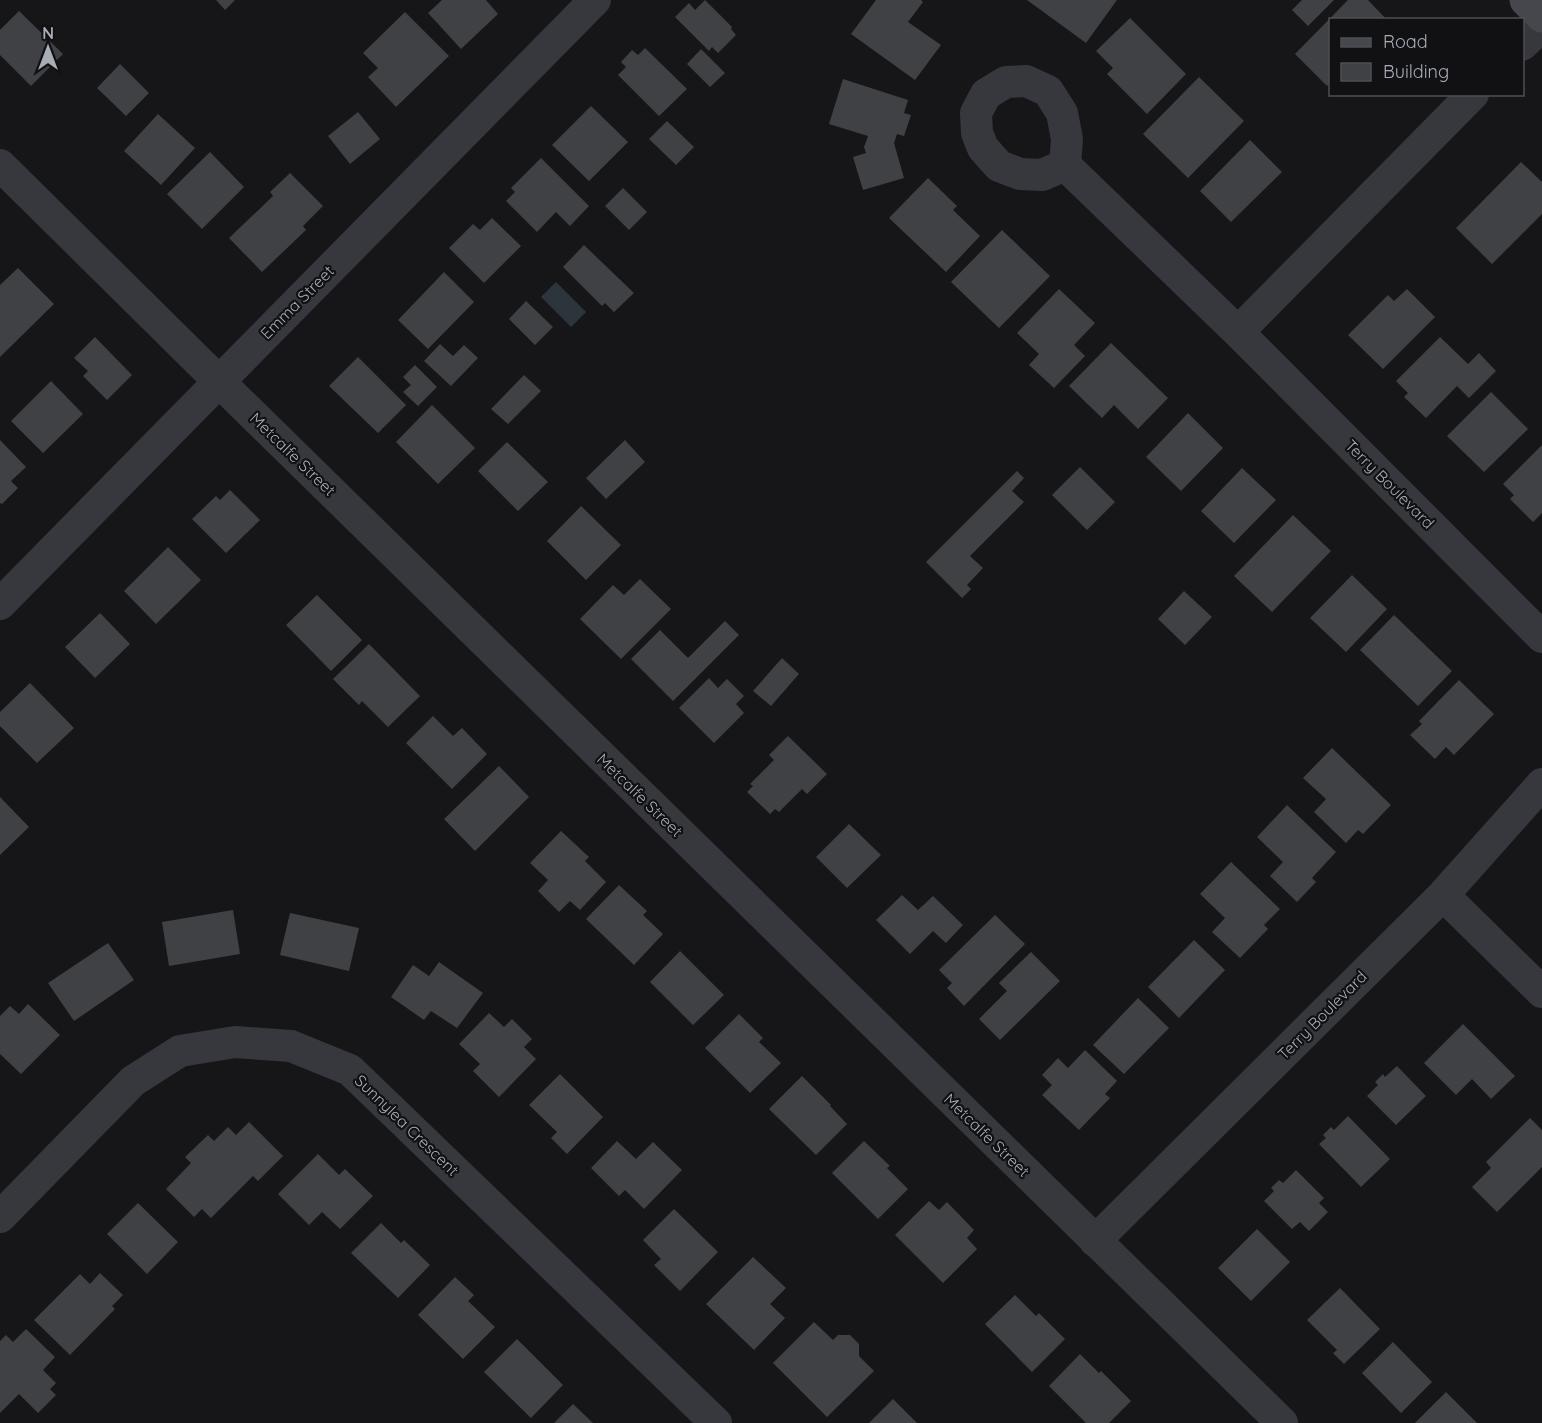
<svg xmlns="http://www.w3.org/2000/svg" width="1542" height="1423" font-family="Quicksand,sans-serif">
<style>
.water{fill:#2c353c}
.building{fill:#404145}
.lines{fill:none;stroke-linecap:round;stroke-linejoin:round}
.minor{stroke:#37383d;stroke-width:32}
.secondary{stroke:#45474d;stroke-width:33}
.labels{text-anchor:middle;stroke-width:4.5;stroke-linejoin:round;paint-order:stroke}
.street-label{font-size:16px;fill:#a8adb8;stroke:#111113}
</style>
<rect width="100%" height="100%" fill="#161618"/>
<path class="water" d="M556,282L586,312L571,327L541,297Z"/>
<path class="building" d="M216,0H235L225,10Z
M442,0H486L498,14L461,49L428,13Z
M705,0L732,27L731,29L736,35L718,53L712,47L709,51L675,17L689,3L695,10Z
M876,0H921L923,2L908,22L941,45L915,80L851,34Z
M1027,0H1117L1086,43Z
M1302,0H1334L1308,26L1292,10Z
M1348,0H1368L1387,20H1330V82L1327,86L1295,54Z
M19,11L63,54L31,86L0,55V30Z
M405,12L449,56L396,107L368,77L378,68L363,53Z
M1130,18L1186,74L1147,114L1107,74L1113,68L1096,51Z
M645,48L687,89L659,116L618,75L626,67L621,62L632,50L638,55Z
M701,49L725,73L710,87L687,64Z
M120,64L149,93L126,116L97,88Z
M1199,77L1244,121L1188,178L1143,134Z
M843,79L908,100L904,113L911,115L904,136L897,134L894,143L904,178L863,190L853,157L866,153L864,147L868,136L829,124Z
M591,106L628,142L589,181L552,145Z
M358,112L380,139L350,164L328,136Z
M158,114L195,148L161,185L124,151Z
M667,121L694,147L676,165L649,139Z
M1250,140L1282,172L1231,222L1200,191Z
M210,152L244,187L202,229L167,194Z
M541,158L589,206L570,226L556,212L537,232L506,201L515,192L511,188Z
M1521,162L1542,182V214L1492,264L1456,228Z
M290,173L323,206L303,226L306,230L262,272L229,238L273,196L270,192Z
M928,178L957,206L953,210L980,236L946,272L889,218Z
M623,188L647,212L629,230L605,206Z
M492,218L521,246L484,283L449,248L473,224L480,230Z
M1002,230L1050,276L999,328L951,282Z
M584,245L634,293L614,312L605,303L602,306L563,267Z
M18,268L54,304L0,357V285Z
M444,272L474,302L428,349L398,320Z
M1059,289L1095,323L1074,345L1085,356L1054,388L1029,365L1039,354L1017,333Z
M1407,289L1435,317L1383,369L1348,335L1388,295L1394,301Z
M526,301L553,327L535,345L509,319Z
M95,337L132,375L107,400L83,376L88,371L74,358Z
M1440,337L1468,364L1479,353L1496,371L1469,398L1457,386L1426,418L1404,397L1408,393L1396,381Z
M1111,343L1168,398L1138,429L1114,405L1102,418L1069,386Z
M440,344L453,356L464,345L478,358L451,386L424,361Z
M358,357L406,405L378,433L329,386Z
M415,365L437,387L418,406L403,392L411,385L403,377Z
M524,375L541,391L508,424L491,409Z
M51,381L83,414L43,453L11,421Z
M1491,392L1528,429L1484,472L1447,436Z
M432,405L475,448L438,484L396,442Z
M1188,413L1223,448L1181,491L1146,457Z
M0,440L26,467L11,481L18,488L2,504L0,503Z
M625,440L645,462L606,499L586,478Z
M507,442L548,482L518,511L478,471Z
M1542,445V513L1533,522L1510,499L1514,495L1503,484Z
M1080,467L1115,502L1087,530L1052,495Z
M1242,468L1276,500L1234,543L1201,511Z
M1017,471L1024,478L1012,491L1024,502L970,556L983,568L967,585L971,589L962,598L926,562Z
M230,490L260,520L226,553L192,519L216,496L220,500Z
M581,506L621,545L586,580L547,541Z
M1293,515L1331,551L1272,612L1234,576Z
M168,547L201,580L156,624L124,591Z
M1352,575L1387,609L1346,652L1310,618Z
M640,579L671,609L621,659L580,619L613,585L624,595Z
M1184,591L1212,617L1185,645L1158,619Z
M317,595L362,640L331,671L286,625Z
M100,613L130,644L95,678L65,647Z
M1394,615L1452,671L1418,706L1360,650Z
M725,621L739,635L673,701L631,659L660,630L688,658Z
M369,644L420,696L388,727L362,701L359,705L333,679Z
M782,658L799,674L771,706L753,691Z
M709,678L718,688L727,679L744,696L736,704L744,713L714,743L679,708Z
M1459,680L1494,714L1454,755L1446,747L1435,759L1410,735L1422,724L1419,721Z
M30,683L74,728L37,763L0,726V712Z
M433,716L453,736L462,728L487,754L452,789L406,743Z
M788,736L827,774L807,794L802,789L779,812L775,809L770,814L747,792L753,786L750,784L774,760L769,755Z
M1332,748L1391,805L1363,834L1358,830L1346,843L1314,812L1326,799L1303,778Z
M499,766L529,797L475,851L444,819Z
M0,797L29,827L0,855Z
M1287,805L1336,852L1312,878L1316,882L1297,902L1270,876L1283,862L1257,837Z
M849,824L881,855L847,888L816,857Z
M561,831L589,857L585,861L606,882L580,910L570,901L559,912L538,891L548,880L530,863Z
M1231,862L1280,909L1264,925L1268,929L1240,958L1212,932L1225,918L1200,894Z
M619,885L647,911L643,915L663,934L634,965L586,919Z
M902,895L918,910L933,896L963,925L946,943L933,931L910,954L876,920Z
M233,910L240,954L169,966L162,922Z
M290,913L359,928L349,971L280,955Z
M995,915L1025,944L964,1006L947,988L952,983L939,970Z
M1194,940L1225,970L1179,1018L1148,987Z
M108,943L134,980L74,1021L48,983Z
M680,951L724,995L693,1025L650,982Z
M1031,952L1060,981L1000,1040L979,1019L1007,991L999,983Z
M439,962L483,993L457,1028L431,1011L424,1020L391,997L413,965L429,976Z
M1138,998L1169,1028L1124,1074L1093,1045Z
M28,1004L60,1035L21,1074L0,1054V1016L10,1006L19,1014Z
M489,1013L504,1027L512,1019L532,1039L524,1047L536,1059L499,1097L473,1071L480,1064L459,1044Z
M739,1014L763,1038L759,1042L781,1063L750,1093L705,1048Z
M1463,1024L1515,1076L1491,1099L1472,1079L1456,1095L1424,1063Z
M1085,1050L1117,1081L1105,1094L1110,1098L1079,1130L1042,1095L1052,1085L1042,1075L1058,1058L1068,1068Z
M1397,1066L1426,1096L1396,1125L1367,1096L1378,1085L1375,1082L1383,1074L1385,1077Z
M560,1074L603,1117L567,1154L551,1138L557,1132L529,1105Z
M802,1076L831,1105L830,1106L847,1124L816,1155L769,1109Z
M1348,1116L1390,1159L1361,1187L1319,1144L1326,1138L1323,1135L1331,1127L1334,1130Z
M1530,1118L1542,1130V1167L1497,1212L1472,1187L1491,1168L1486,1162Z
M249,1122L283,1156L258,1181L253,1176L211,1218L202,1209L194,1217L166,1189L191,1163L185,1157L208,1135L214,1141L228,1127L236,1135Z
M617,1141L636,1159L653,1142L682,1170L644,1209L625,1190L619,1196L591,1168Z
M864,1141L890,1166L887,1168L908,1189L878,1219L832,1173Z
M318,1154L339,1175L345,1169L373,1196L340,1229L322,1212L309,1225L278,1194Z
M1296,1170L1324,1198L1319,1203L1328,1212L1309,1231L1300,1222L1292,1229L1264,1201L1274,1191L1271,1188L1279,1180L1283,1183Z
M929,1201L939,1210L947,1202L974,1230L967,1238L977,1249L943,1283L895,1235Z
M138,1203L178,1242L147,1274L107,1234Z
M674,1209L718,1252L680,1291L654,1265L661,1259L643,1240Z
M381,1223L401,1243L404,1240L430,1265L398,1298L351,1253Z
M1257,1229L1290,1262L1251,1301L1218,1268Z
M753,1257L786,1288L770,1304L785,1318L754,1350L706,1304Z
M100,1273L123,1295L112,1306L115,1309L70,1355L34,1320L80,1274L90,1284Z
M455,1277L474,1295L468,1301L495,1327L463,1359L418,1315Z
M1340,1288L1380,1329L1344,1364L1333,1353L1337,1350L1307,1320Z
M1015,1295L1036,1316L1039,1313L1065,1339L1032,1372L985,1324Z
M814,1322L833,1340L838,1335H850L859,1344V1356L874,1371L827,1417L773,1363Z
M26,1329L55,1357L43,1370L56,1383L50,1389L56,1395L38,1413L19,1394L0,1413V1341L6,1335L13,1342Z
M517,1339L563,1385L531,1418L484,1372Z
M1393,1342L1432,1382L1401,1413L1362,1373Z
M1080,1354L1099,1373L1101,1371L1131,1401L1109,1423H1086L1049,1386Z
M1446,1392L1477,1423H1415Z
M893,1399L917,1423H869Z
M573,1404L593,1423H554Z"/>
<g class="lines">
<path class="minor" d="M1522,45L1542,26
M0,165L246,408L1282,1423
M1065,165L1042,175L1020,174L999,166L983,148L977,133L976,113L986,94L1006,82L1026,81L1048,91L1062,113L1067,139L1065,165L1238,332L1542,637
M1238,332L1473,94
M0,604L595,0
M1443,895L1542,992
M0,1217L133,1081L180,1051L235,1042L291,1046L350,1070L716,1423
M1095,1241L1443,895L1542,784"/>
<path class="secondary" d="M1526,0L1542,16"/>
</g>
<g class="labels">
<g class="street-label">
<text transform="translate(297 302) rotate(-45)" y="6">Emma Street</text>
<text transform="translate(293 454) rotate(44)" y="6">Metcalfe Street</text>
<text transform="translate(1390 484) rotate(45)" y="6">Terry Boulevard</text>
<text transform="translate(640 795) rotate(44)" y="6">Metcalfe Street</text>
<text transform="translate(1322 1015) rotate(-45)" y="6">Terry Boulevard</text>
<text transform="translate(407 1125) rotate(44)" y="6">Sunnylea Crescent</text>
<text transform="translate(987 1135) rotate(44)" y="6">Metcalfe Street</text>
</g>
</g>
<rect x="1329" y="18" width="195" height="78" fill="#111113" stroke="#4d4f55" stroke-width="1.5"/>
<rect x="1341" y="38" width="30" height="9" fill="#45474d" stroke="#4d4f55" stroke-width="1.5"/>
<text x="1383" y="48" font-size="18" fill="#a8adb8">Road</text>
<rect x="1341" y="63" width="30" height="18" fill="#404145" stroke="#4d4f55" stroke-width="1.5"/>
<text x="1383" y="78" font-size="18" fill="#a8adb8">Building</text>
<g transform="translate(48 48)" stroke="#111113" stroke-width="4.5" paint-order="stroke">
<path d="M0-4.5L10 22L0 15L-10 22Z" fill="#a8adb8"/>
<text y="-9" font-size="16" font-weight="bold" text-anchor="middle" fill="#a8adb8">N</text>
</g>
</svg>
